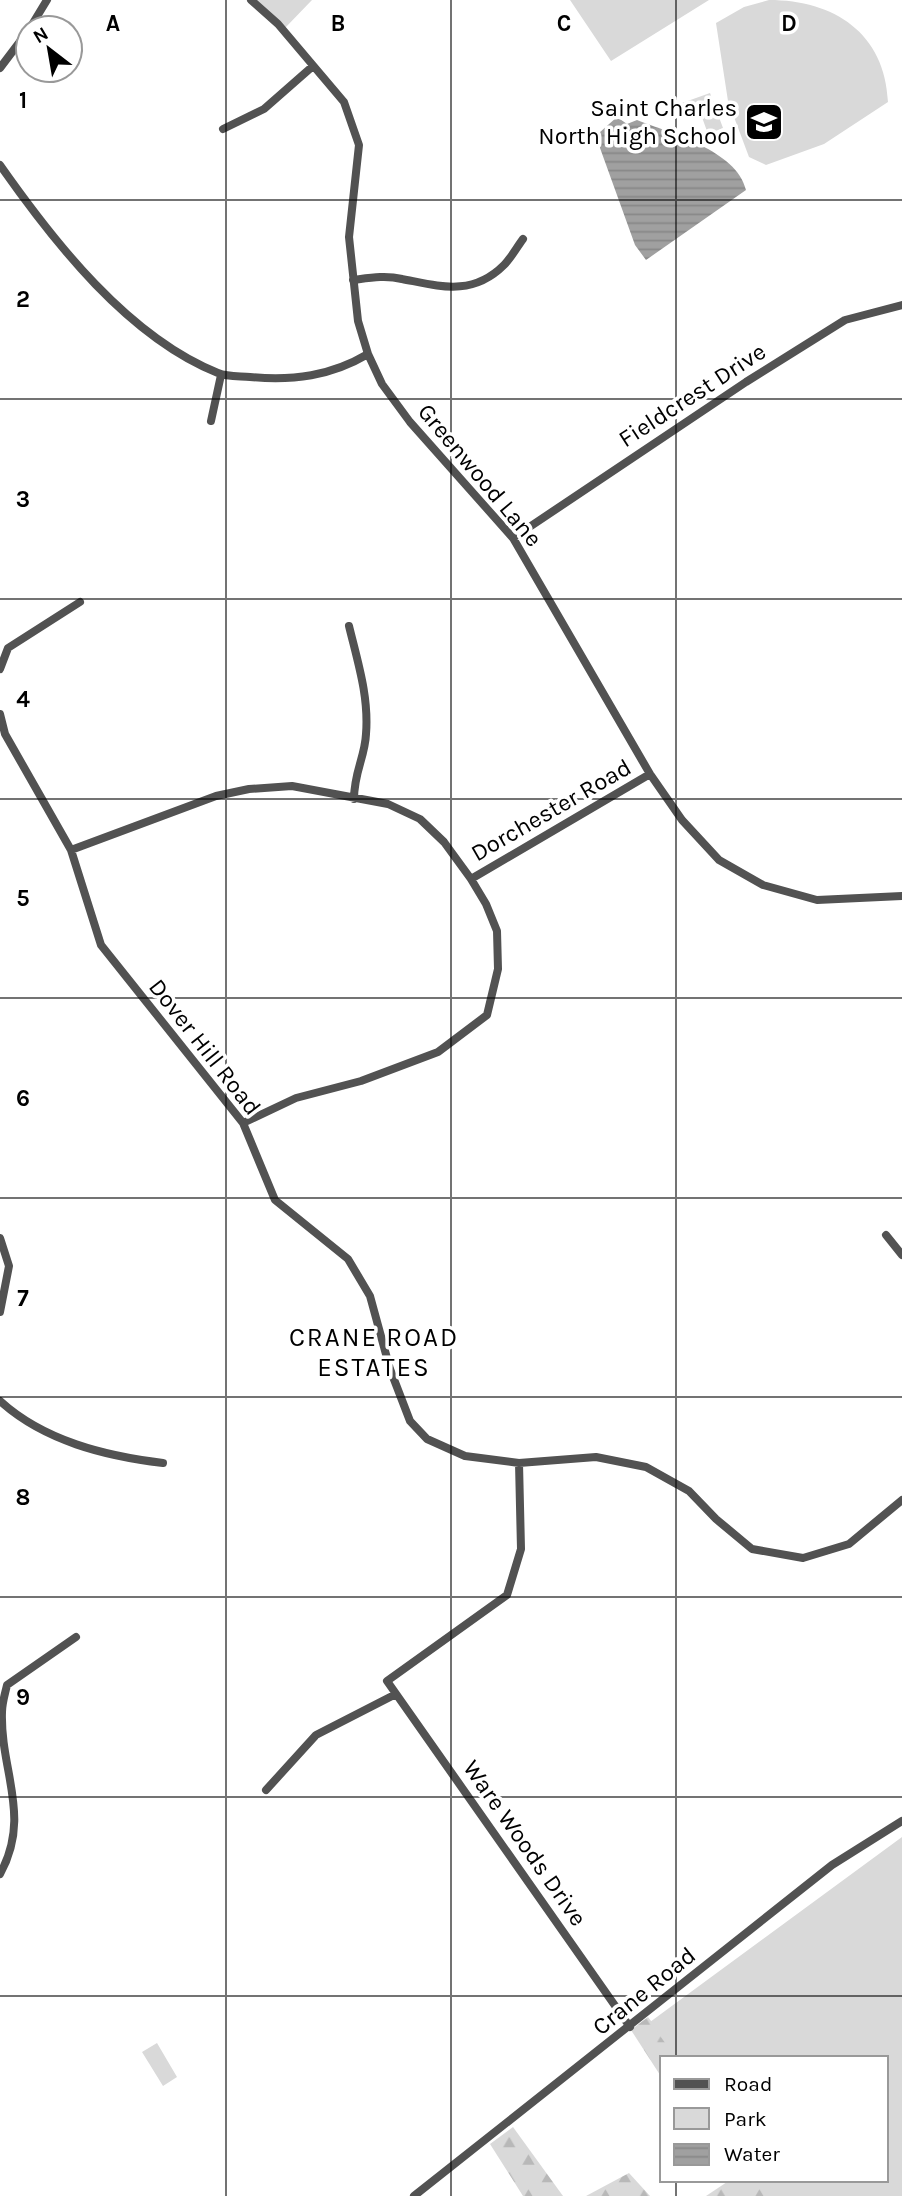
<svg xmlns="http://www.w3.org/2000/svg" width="902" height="2196" font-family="Karla,sans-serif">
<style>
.forest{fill:url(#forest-firs)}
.park{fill:#d9d9d9}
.water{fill:url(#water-rules)}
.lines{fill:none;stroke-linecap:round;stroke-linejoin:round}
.minor{stroke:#525252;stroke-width:8}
.grid{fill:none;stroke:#000;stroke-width:2;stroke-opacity:0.55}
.labels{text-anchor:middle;stroke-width:7;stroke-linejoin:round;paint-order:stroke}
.poi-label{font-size:24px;fill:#000;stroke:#fff;text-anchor:end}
.street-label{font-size:24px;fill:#000;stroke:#fff}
.neighbourhood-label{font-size:26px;letter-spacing:2px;fill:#000;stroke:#fff}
.grid-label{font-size:23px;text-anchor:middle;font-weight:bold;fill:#000;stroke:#fff;stroke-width:7;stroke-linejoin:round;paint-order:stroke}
</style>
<defs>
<pattern id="forest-firs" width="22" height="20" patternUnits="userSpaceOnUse" patternTransform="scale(1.75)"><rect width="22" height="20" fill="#d9d9d9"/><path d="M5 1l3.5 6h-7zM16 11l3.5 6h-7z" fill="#b8b8b8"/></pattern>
<pattern id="water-rules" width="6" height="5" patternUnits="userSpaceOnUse" patternTransform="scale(1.75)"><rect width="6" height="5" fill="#a0a0a0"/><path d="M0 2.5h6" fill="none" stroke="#888"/></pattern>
</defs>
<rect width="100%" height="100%" fill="#fff"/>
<path class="forest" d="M648,2017L679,2058H662V2078L631,2030Z
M513,2127L563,2196H523L490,2144Z
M629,2173L650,2196H586Z
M730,2180H769L780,2196H706Z"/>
<path class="park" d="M256,0H312L285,28Z
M570,0H709L611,61Z
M769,0C834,0 885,33 888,102L824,144L766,165L749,157L728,101L716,23L744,7Z
M710,93L723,128L708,134L698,106L685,111L682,103Z
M902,1837V2196H777L766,2180H886V2058H676L650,2022Z
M157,2043L177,2077L163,2086L142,2052Z"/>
<path class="water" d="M617,117L627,124L637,120C669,133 737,150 746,190L646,260L635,245L600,148L599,133Z"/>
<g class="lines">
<path class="minor" d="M251,0L278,24L344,102L359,145L349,237L358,321L368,354L382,384L410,422L513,538L650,774L682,820L719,860L763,885L817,900L902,896
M30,28L47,0
M0,68L28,31
M223,129L264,109L313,66
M0,165C54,242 128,337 218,373C227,377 240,376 250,377C293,381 331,376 368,354
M353,280C369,278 385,275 402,279C439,286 472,297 504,265C511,258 517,247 523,239
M211,421L221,375
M513,538L746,382L845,320L902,305
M349,626C358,663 369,697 366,734C365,757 354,772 354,799
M0,669L8,648L80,602
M0,714L5,734L71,850L101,945L243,1123L275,1200L348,1259L370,1296L390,1369L410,1421L427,1439L465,1456L519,1463L596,1457L646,1467L689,1491L716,1519L752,1549L803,1558L849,1544L902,1500
M71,850L216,796L249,789L292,786L388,804L420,819L444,842L471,879L486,904L497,931L498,969L487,1015L438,1052L361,1081L296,1098L243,1123
M471,879L650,774
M886,1235L902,1255
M0,1238L9,1266L0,1312
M0,1401C44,1441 105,1456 163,1463
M519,1463L521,1549L507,1595L387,1681L630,2027
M266,1790L316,1735L396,1694
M0,1874C32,1816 0,1771 2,1712C2,1703 5,1694 7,1685L76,1637
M414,2196L832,1865L902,1821"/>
</g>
<path class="grid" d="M226,0V2196M451,0V2196M676,0V2058M0,200H902M0,399H902M0,599H902M0,799H902M0,998H902M0,1198H902M0,1397H902M0,1597H902M0,1797H902M0,1996H902M676,2180V2196"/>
<defs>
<symbol id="school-square" viewBox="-11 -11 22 22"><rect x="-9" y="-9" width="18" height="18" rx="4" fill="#000" stroke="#fff"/><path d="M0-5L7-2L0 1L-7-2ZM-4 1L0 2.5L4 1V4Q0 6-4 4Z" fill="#fff"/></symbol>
</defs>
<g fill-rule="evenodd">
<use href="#school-square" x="742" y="100" width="44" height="44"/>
</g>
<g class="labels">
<g class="poi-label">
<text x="737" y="116">Saint Charles<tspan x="737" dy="28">North High School</tspan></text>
</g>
<g class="street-label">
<text transform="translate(692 395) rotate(-33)" y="8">Fieldcrest Drive</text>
<text transform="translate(480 475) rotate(50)" y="8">Greenwood Lane</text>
<text transform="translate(551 810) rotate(-30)" y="8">Dorchester Road</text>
<text transform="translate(205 1047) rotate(52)" y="8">Dover Hill Road</text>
<text transform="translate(525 1843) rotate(55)" y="8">Ware Woods Drive</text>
<text transform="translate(644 1991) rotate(-39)" y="8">Crane Road</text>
</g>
<g class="neighbourhood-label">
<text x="374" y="1346">CRANE ROAD<tspan x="374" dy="30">ESTATES</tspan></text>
</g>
</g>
<g class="grid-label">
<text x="113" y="31">A</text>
<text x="338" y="31">B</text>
<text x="564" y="31">C</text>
<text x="789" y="31">D</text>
<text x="23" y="108">1</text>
<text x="23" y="307">2</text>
<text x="23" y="507">3</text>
<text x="23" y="707">4</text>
<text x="23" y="906">5</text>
<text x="23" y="1106">6</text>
<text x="23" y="1306">7</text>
<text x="23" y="1505">8</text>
<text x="23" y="1705">9</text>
</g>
<rect x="660" y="2056" width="228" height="126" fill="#ffffff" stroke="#999999" stroke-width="2"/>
<rect x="674" y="2079" width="35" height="10" fill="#525252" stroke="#999999" stroke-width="2"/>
<text x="724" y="2091" font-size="21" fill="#000000">Road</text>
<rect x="674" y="2108" width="35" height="21" fill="#d9d9d9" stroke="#999999" stroke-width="2"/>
<text x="724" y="2126" font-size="21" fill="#000000">Park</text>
<rect x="674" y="2144" width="35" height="21" fill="url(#water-rules)" stroke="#999999" stroke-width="2"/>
<text x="724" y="2161" font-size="21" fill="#000000">Water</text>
<g transform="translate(49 49) rotate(329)"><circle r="33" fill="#ffffff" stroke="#999999" stroke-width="2"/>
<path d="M0-5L12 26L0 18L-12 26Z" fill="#000000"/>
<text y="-10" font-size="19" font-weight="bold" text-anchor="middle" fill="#000000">N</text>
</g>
</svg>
